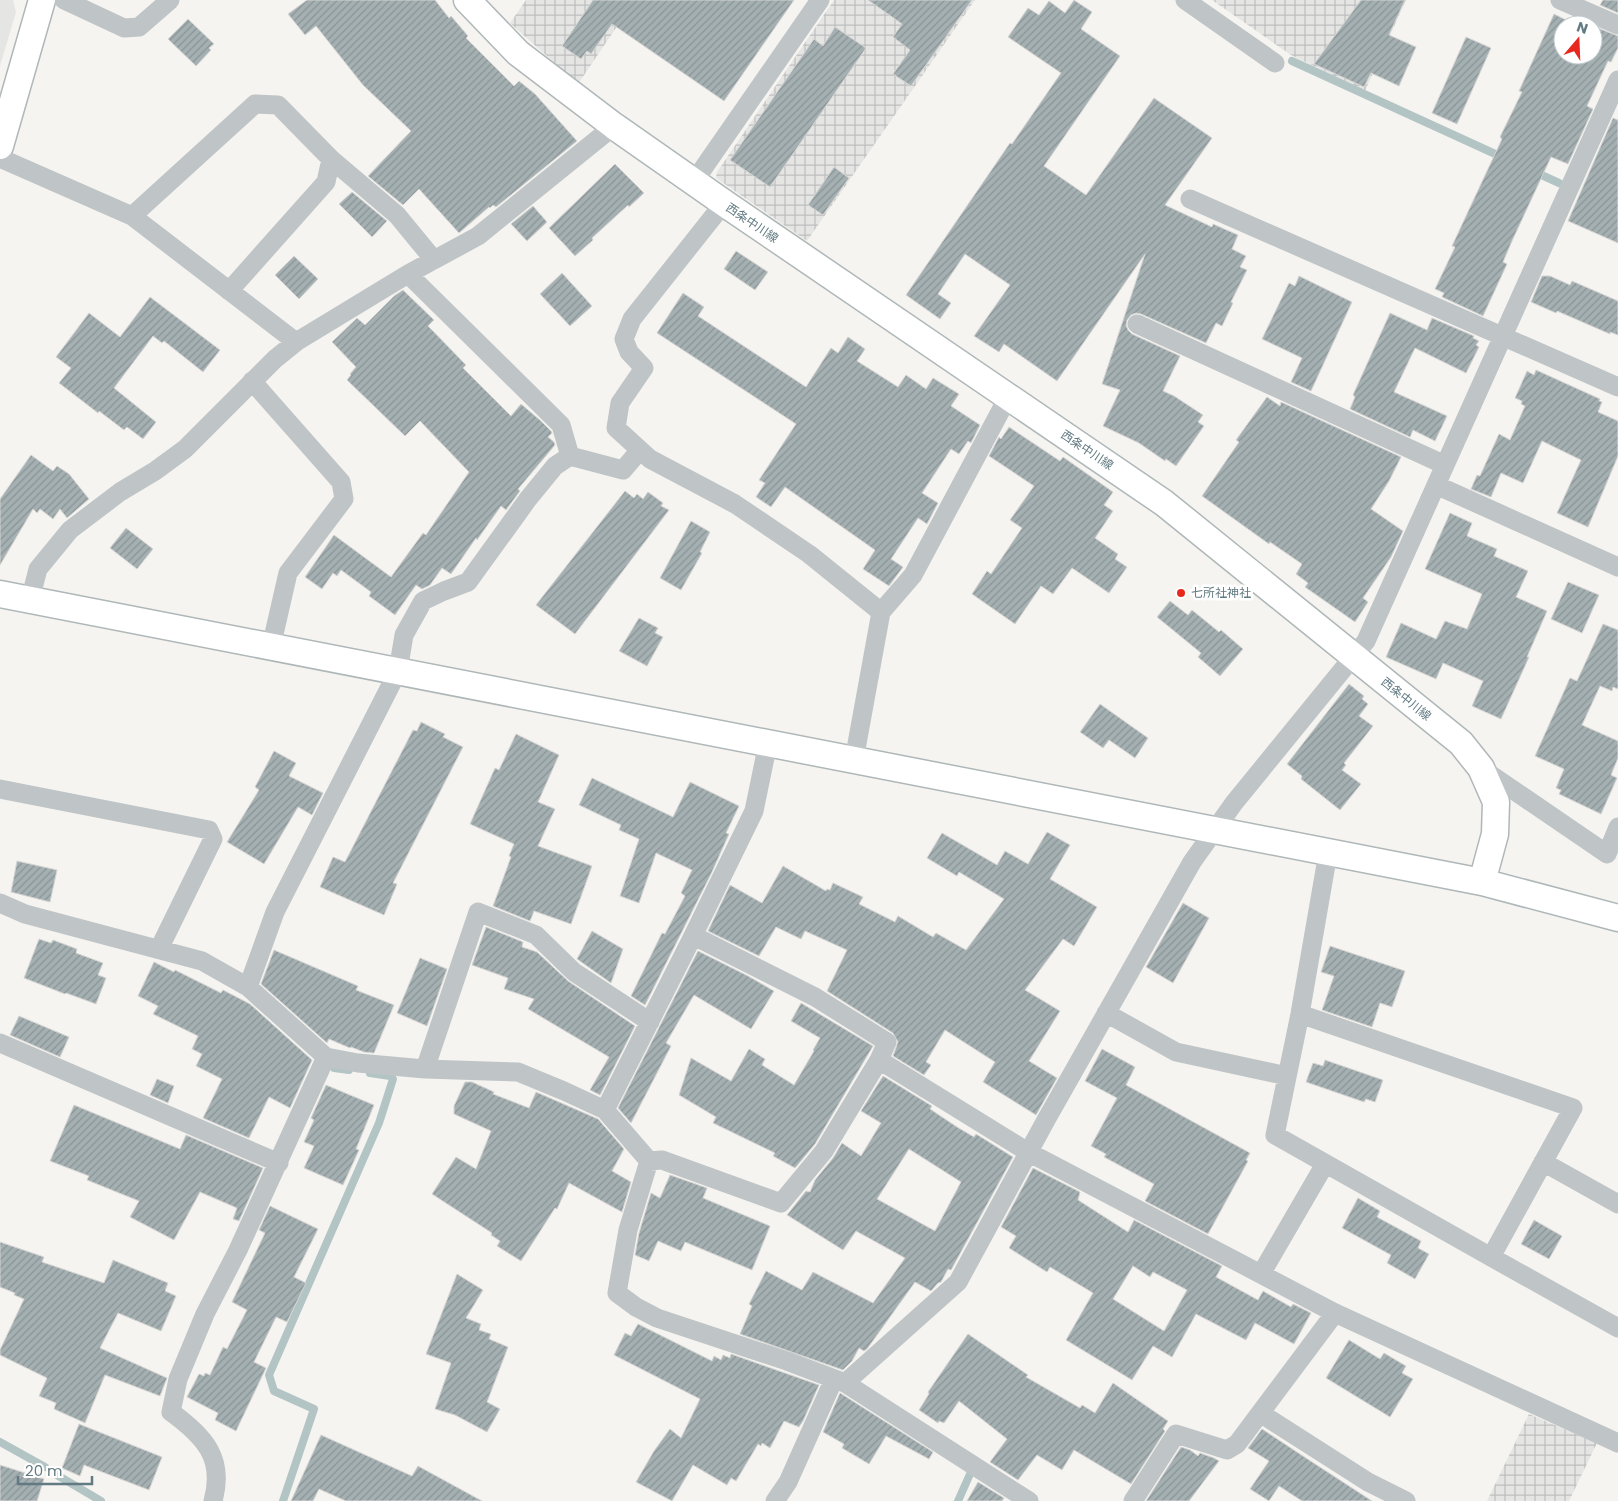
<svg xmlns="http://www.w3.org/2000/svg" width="1618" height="1501" font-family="Poppins,'Noto Sans JP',sans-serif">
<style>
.built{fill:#e5e5e4}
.industrial{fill:url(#industrial-grid)}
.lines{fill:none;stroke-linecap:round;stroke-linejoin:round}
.stream{stroke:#b3c4c5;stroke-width:8}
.building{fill:url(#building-hatch);stroke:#d6d5d3;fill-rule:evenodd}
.secondary-casing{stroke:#afb7b9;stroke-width:29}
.street{stroke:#bfc4c6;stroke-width:19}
.secondary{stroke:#fff;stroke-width:26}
.poi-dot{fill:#e8281d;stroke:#fff;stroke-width:2}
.labels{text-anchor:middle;stroke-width:5;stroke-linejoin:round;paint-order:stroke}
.street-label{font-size:12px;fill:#627a82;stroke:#fff}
.poi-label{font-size:12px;fill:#627a82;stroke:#fff;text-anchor:start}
</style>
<defs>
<pattern id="industrial-grid" width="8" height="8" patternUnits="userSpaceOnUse" patternTransform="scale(1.25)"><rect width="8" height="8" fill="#e5e5e4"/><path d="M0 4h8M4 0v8" fill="none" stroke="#bdbfbe"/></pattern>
<pattern id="building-hatch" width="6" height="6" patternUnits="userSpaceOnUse" patternTransform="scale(1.25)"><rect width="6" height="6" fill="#a5b0b3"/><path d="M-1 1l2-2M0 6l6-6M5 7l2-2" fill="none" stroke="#8a9497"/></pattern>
</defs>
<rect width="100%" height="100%" fill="#f5f4f0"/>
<path class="built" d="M0,0H13L16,12L0,66Z"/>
<path class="industrial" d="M526,0H635L578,84L510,23Z
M834,0H975L807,241L716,178L717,172Z
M1212,0H1406L1365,91L1291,55Z
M1529,1414L1597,1443L1569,1501H1487Z"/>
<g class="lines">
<path class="stream" d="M1292,61L1504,158
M1535,172L1559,183
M334,1068L349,1070
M0,1442L45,1467
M57,1475L101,1501
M283,1501L314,1409L274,1391L269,1375L379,1123L393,1079L390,1076L370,1073
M958,1501L970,1474"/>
</g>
<path class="building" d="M307,0H435L449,18L451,16L468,36L466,38L514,86L519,81L535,94L577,141L496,207L493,205L490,208L489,207L459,233L419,189L403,205L368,176L411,131L363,85L316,26L305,35L288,14Z
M593,0H794L724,101L612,24L591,54L587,51L581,59L562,46Z
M868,0H972L911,86L893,74L910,50L893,37L902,24Z
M1074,0L1092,12L1081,29L1120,56L1044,166L1086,195L1154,98L1212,138L1165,205L1212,227L1213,224L1238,235L1232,249L1246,256L1240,267L1247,270L1231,302L1233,303L1222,326L1216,323L1206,343L1141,314L1136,313L1131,315L1127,320L1126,325L1128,330L1132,334L1180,356L1163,391L1174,396L1203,415L1198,422L1204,426L1176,466L1166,459L1165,461L1139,443L1103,426L1120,390L1102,384L1145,254L1057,381L1004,344L999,352L974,336L1010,285L965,254L938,294L951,303L940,319L906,295L1010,143L1012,144L1061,73L1008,37L1028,8L1039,15L1049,1L1065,13Z
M1361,0H1405L1389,35L1416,47L1399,86L1371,73L1364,87L1314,64Z
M1603,0H1618V13L1600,5Z
M1554,14L1576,25H1563V55H1593V26L1618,36V48L1611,62L1608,61L1587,106L1593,109L1568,164L1551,157L1512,241L1503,262L1507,264L1483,316L1442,297L1444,293L1435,289L1455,247L1452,246L1502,139L1500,137L1522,92L1519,91Z
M188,19L214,44L209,48L211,50L196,66L168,39Z
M835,27L866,48L770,187L730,160L814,39L823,46Z
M1466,37L1491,48L1457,124L1432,113Z
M1613,118L1618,120V243L1568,221Z
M615,164L644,193L629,207L628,205L592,238L593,240L575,256L549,228Z
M834,167L849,178L823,215L808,205Z
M352,192L387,221L372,237L339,204Z
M533,206L547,222L527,241L511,224Z
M736,251L768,272L755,290L724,269Z
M294,256L318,279L299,299L275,275Z
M562,273L592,306L570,326L540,294Z
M1299,276L1352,302L1311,391L1291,382L1302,358L1262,339L1289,283L1295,286Z
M1542,276H1550L1570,285L1572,281L1618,301V335L1610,332V334L1557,311L1556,313L1531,302Z
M403,290L434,320L428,326L466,365L463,368L511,416L521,404L541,421L551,431L552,433L548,437L554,442L555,445L518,489L520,491L506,510L501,506L477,540L476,538L451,574L442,568L430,585L422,589L416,585L395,615L369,596L371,592L341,570L337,576L333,573L322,589L305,577L334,535L391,577L423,533L426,535L469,472L420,421L405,436L347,380L351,375L350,374L356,367L332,342L357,318L365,325L394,296Z
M683,293L704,307L698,316L806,387L831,348L838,353L848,337L865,349L857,361L898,387L906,375L926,389L933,378L959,394L951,406L980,425L971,443L968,441L959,454L951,449L922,493L938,503L927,524L918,518L891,559L903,567L889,586L863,569L875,550L785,487L771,507L756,497L765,483L759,480L796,424L657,333Z
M150,297L220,350L203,372L164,341L162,343L153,336L114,388L156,422L143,439L127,427L124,430L99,411L98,413L59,383L71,368L56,357L89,313L120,337Z
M1390,313L1427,330L1432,318L1474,336L1473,338L1479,341L1476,345L1479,347L1466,373L1415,348L1394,392L1447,416L1435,441L1413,430L1410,437L1350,409L1355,397L1353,395Z
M1536,370L1600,399L1599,401L1602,402L1598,412L1618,421V456L1588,527L1557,513L1581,460L1542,441L1523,483L1501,473L1491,497L1471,489L1477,475L1480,476L1499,434L1510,440L1525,406L1521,404L1522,401L1515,398L1527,371L1534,375Z
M1267,397L1280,406L1281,402L1401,457L1389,481L1371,509L1403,531L1391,557L1363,598L1368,602L1355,622L1305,587L1308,583L1296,574L1302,564L1270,542L1269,544L1202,496L1239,442L1236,440Z
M1009,427L1060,461L1063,457L1113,492L1104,505L1113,511L1095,538L1118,554L1115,559L1127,567L1109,593L1072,568L1053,594L1041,586L1015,624L972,594L987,571L991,574L1022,528L1010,520L1034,486L989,456L999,437L1001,439Z
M31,455L53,471L57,466L69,474L89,499L67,518L60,509L53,519L40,509L37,513L33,509L0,565V499Z
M625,491L634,498L637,494L643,499L648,492L663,503L661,506L669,510L575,634L536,605Z
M1450,513L1472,523L1467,536L1497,549L1494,556L1528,571L1516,597L1547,611L1527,657H1529L1501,719L1472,706L1483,681L1443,663L1436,679L1386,657L1401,623L1436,639L1445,621L1467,629L1482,594L1425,569Z
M691,521L710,532L700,552L702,553L681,590L660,578Z
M126,528L153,549L137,569L110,548Z
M1568,582L1599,595L1582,633L1551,619Z
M1170,601L1188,615L1192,610L1219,632L1221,630L1243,649L1220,676L1198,657L1201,653L1157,617Z
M639,618L658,628L655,633L663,637L647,666L619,651Z
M1603,624L1618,630V689L1613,687L1612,691L1600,686L1582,725L1618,741V758L1611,775L1617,778L1601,814L1559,794L1561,790L1556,788L1564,769L1535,756L1570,678L1577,681Z
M1349,684L1364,696L1362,699L1368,704L1359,716L1373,726L1344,763L1346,765L1342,770L1361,784L1340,810L1301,779L1302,776L1287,764Z
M1100,704L1148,738L1135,758L1109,740L1103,748L1080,732Z
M421,722L445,734L443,737L463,747L393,883L397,884L384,915L320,887L333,857L345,862L413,730L417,731Z
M516,734L559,755L538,802L555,809L538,846L592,866L571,924L534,911L530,921L493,906L511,857L509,856L514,844L470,824L495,768L499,770Z
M274,751L296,763L289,776L323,793L312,815L298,807L264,864L227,842L259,790L255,787Z
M592,778L673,817L690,782L739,806L726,833L729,834L711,874L645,1005L631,996L662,933L665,934L685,896L681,893L692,870L656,853L639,903L620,896L639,839L619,830L621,825L579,805Z
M1047,832L1070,845L1050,879L1097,907L1074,946L1063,939L1025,990L1060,1011L1029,1061L1057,1078L1036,1115L983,1082L995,1062L945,1030L926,1062L931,1065L924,1075L893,1056L898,1042L893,1033L827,991L847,950L805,931L801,939L776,927L759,956L708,931L730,885L762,903L783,866L826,891L827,889L830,890L833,883L863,897L859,904L895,922L898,916L933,937L936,933L966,950L1004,899L959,872L957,876L927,858L942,833L997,865L1005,851L1028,864Z
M17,861L57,870L50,902L11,892Z
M1183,903L1209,918L1173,983L1146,967Z
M486,927L523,942L522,947L537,952L568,981L635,1026L600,1095L590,1090L609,1057L528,1009L534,999L504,989L508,978L472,965Z
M592,931L623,949L611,983L577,959Z
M39,939L51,943L53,940L77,949L76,953L103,963L98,975L106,978L96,1004L66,993L65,994L24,978Z
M1330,946L1405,971L1392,1007L1380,1003L1372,1027L1322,1010L1334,976L1321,972Z
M274,950L358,986L356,990L394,1005L374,1053L364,1052L351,1047L350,1048L329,1039L327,1043L261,984Z
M698,951L748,976L774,991L751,1029L694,995L666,1043L671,1046L631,1123L618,1108Z
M420,958L447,969L427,1026L397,1013Z
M154,962L174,972L175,970L221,993L223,990L250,1004L312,1060L290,1108L269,1097L249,1138L203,1118L222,1079L196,1066L202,1054L192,1049L198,1036L153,1014L158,1006L138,996Z
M801,1003L873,1046L815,1144L795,1168L773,1156L775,1153L713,1123L716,1117L679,1095L691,1058L731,1081L749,1049L765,1059L762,1065L794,1085L814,1051L813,1050L820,1038L791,1021Z
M19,1016L69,1037L60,1057L10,1035Z
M1102,1049L1135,1067L1126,1085L1250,1153L1246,1160L1248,1161L1208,1234L1145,1201L1154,1184L1104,1157L1106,1154L1091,1146L1117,1098L1085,1081Z
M1325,1060L1383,1080L1375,1102L1366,1099L1364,1102L1306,1082L1313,1063L1323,1066Z
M883,1076L932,1106L930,1109L957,1127L974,1137L976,1134L1013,1157L951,1270L948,1269L941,1282L938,1283L931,1291L915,1282L867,1349L864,1351L859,1348L852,1361L843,1370L740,1334L752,1306L749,1304L766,1271L802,1290L813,1272L873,1303L905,1258L856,1231L843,1250L787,1215L806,1191L810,1192L815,1180L833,1158L842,1143L861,1156L881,1123L861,1111ZM909,1149L961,1182L935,1231L877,1199Z
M157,1079L174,1086L168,1103L150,1095Z
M465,1082H472L494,1092L493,1094L529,1108L536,1092L598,1119L624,1149L612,1171L631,1182L622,1212L569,1183L557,1209L555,1208L521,1261L497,1246L500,1241L491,1235L492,1233L432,1194L456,1157L476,1169L491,1131L454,1114V1106Z
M326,1085L374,1105L356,1149L359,1150L343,1185L304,1168L314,1146L304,1142L314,1120L311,1118Z
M74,1105L180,1149L186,1135L263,1168L239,1221L233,1219L237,1208L200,1192L174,1240L130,1217L139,1201L87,1180L89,1176L50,1161Z
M1033,1168L1080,1192L1078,1200L1128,1232L1134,1220L1222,1266L1216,1277L1258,1300L1263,1291L1291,1307L1293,1304L1311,1313L1294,1344L1255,1323L1246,1340L1196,1314L1172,1357L1153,1346L1132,1380L1066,1340L1093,1293L1050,1267L1047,1272L1009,1248L1016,1236L1001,1227ZM1133,1266L1150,1277L1153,1272L1187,1290L1164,1331L1113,1299Z
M670,1175L707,1188L703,1198L770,1226L752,1270L685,1242L681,1251L658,1241L649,1261L635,1255L639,1233L651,1193L660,1198Z
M1358,1198L1380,1211L1377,1217L1421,1241L1418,1248L1429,1254L1415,1279L1387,1263L1391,1255L1342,1228Z
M270,1206L318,1229L294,1277L306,1283L287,1322L276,1317L254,1362L266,1368L236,1431L215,1420L218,1413L187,1397L199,1374L204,1376L205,1373L210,1375L223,1347L227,1349L247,1310L232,1302L265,1233L259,1230Z
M1534,1220L1562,1236L1549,1259L1521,1244Z
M0,1242L44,1257L42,1262L104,1283L113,1260L168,1283L165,1291L176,1296L161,1331L118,1313L100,1348L167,1378L160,1396L105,1375L85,1423L54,1409L56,1403L39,1396L47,1378L0,1355V1350L24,1299L14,1295L15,1293L0,1287Z
M457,1274L483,1290L466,1318L481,1324L479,1330L491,1334L489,1339L508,1347L487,1402L500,1409L487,1432L455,1415L435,1409L451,1363L426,1354Z
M638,1324L712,1361L714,1356L721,1360L723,1355L730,1358L731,1354L819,1385L803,1421L799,1427L784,1421L770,1448L762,1443L761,1446L758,1444L736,1481L731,1478L727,1485L693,1465L672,1501L636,1482L654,1451L670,1429L681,1438L700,1399L614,1355L625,1333L631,1336Z
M968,1334L1028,1375L1026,1377L1080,1408L1082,1405L1095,1413L1113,1383L1168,1421L1163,1429L1165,1431L1131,1484L1074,1450L1062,1470L1037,1455L1018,1480L990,1462L1007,1439L959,1401L944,1423L939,1421L938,1423L919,1410L929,1394L928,1392Z
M1349,1340L1380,1359L1384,1353L1406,1366L1402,1373L1413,1379L1390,1417L1326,1378Z
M840,1393L933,1452L929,1459L886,1436L869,1464L842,1448L844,1444L823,1432Z
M79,1424L162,1457L149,1490L84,1465L80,1476L62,1468Z
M1262,1429L1309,1460L1372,1501H1302L1279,1486L1269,1501L1250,1489L1269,1461L1248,1448Z
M321,1435L412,1476L418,1466L482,1501H346L319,1489L313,1501H291Z
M1181,1447L1190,1450L1198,1456L1200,1453L1214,1458L1219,1461L1189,1501H1146Z
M0,1465L44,1479L37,1501H0Z
M978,1482L1004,1498L1002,1501H967Z"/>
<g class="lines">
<defs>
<path id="secondary" d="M467,0L518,53L614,126L724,203L1164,503L1461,743L1481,768L1496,802L1495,834L1482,882
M0,146L42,0
M0,594L1482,882L1618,918"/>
</defs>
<use href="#secondary" class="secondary-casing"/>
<path class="street" d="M64,0L124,28L139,27L170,0
M1185,0L1275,63
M1560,0L1618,25
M0,158L132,216L296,342
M331,159L397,215L434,260
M693,183L820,0
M1190,199L1618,387
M724,203L632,319L624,339L629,352L644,368L620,403L616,428L650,459L735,504L809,554L881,612
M132,216L255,104L278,105L331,159L326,182L229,291
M1137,324L1445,465
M252,381L341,482L344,499L288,573L271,647
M570,456L623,470L640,450
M1436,485L1618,567
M30,600L38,569L70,530L120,492L155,471L185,449L275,359L296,342L408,274L478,236L614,126
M854,760L881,612L913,575L1008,397
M1481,768L1607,854L1618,827
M0,789L209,830L213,839L159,949
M1328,853L1300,1014L1275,1135L1491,1257
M0,903L25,914L202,961L248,987L326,1057L358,1063L425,1069L518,1072L564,1091L605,1110L649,1161L628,1230L617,1293L636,1307L657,1318L787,1361L845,1383L1029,1501
M248,987L275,912L398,671L404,635L423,601L444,591L468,582L528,499L555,466L570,456L561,425L408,274
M1106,1013L1176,1052L1287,1076
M1300,1014L1573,1108L1491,1257L1618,1328
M0,1043L279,1163
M879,1060L1028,1152L1335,1313L1618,1443
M425,1069L478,912L536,935L574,972L650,1022
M605,1110L692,938L754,811L768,743
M649,1161L662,1160L781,1203L824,1151L879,1060L887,1042L815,997L694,936
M1543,1162L1618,1204
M1261,1274L1325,1164
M845,1383L958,1282L1046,1120L1192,862L1234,803L1366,641L1618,80
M1260,1413L1368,1482L1406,1501
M213,1501C225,1458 204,1436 171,1412L178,1379L205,1314L238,1250L326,1057
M775,1501L788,1482L834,1379
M1133,1501L1176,1434L1227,1450L1237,1444L1335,1313"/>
<use href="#secondary" class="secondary"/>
</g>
<circle class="poi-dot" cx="1181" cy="593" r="5"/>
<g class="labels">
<g class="street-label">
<text transform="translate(752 223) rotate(34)" y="4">西条中川線</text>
<text transform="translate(1087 450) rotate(34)" y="4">西条中川線</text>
<text transform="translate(1406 699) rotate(39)" y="4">西条中川線</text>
</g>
<g class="poi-label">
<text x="1191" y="597">七所社神社</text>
</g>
</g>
<g transform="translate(1578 40) rotate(19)"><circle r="24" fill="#ffffff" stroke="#c0cacd"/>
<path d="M0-4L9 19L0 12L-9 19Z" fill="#e8281d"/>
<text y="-8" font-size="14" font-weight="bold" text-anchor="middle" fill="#627a82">N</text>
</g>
<path d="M18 1476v8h74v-8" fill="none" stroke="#627a82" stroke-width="2.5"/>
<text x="25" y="1476" font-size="15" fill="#627a82" stroke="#ffffff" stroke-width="4" paint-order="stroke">20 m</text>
</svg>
